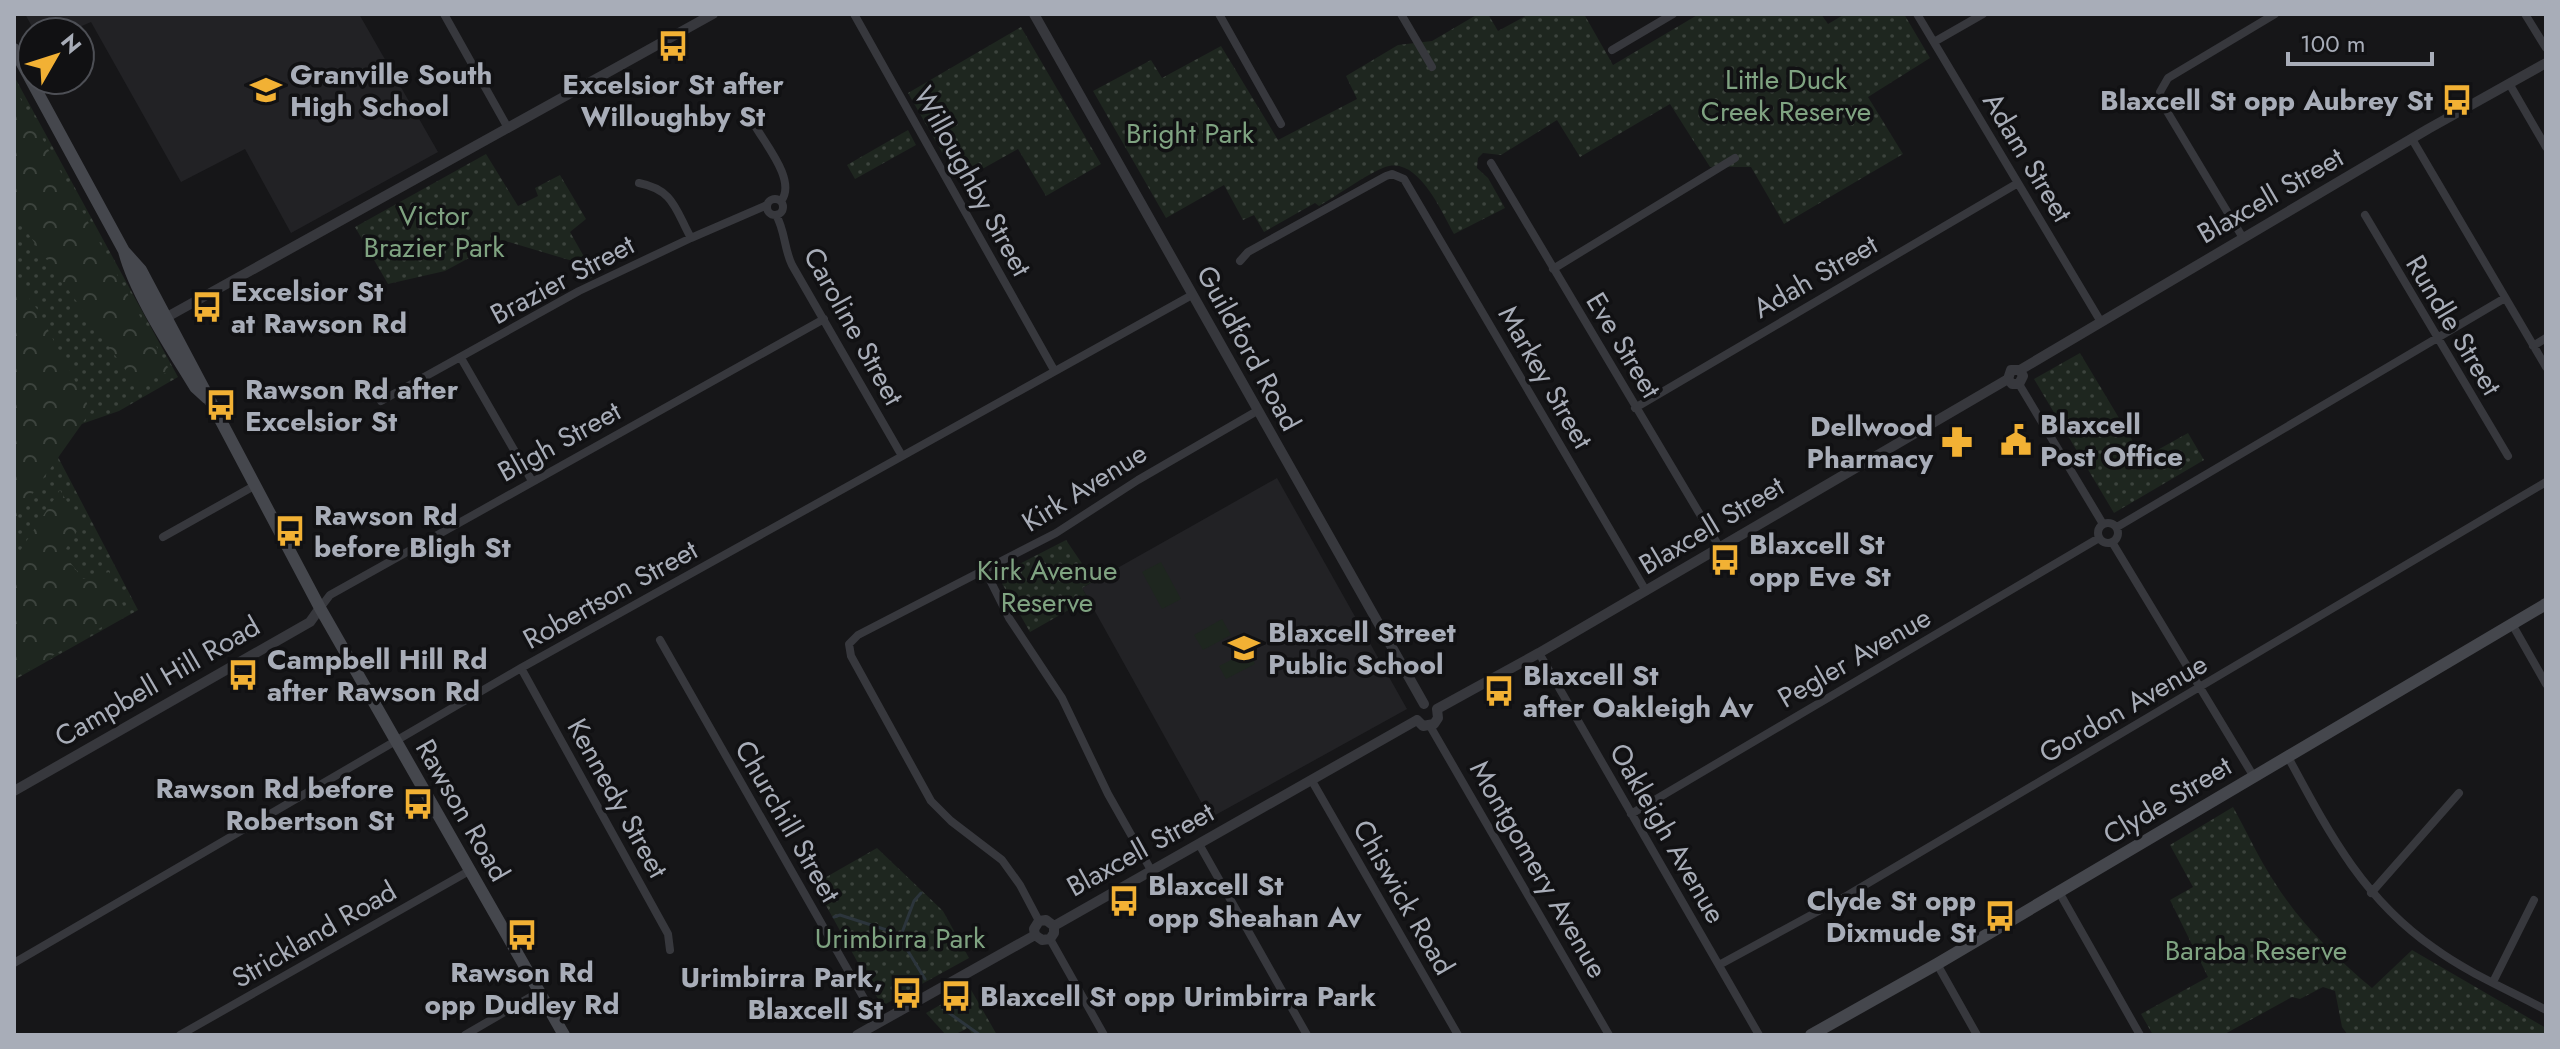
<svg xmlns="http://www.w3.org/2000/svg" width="2560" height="1049" font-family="Jost,sans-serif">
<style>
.built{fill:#222225}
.green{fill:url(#green-dots)}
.forest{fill:url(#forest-crowns)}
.pitch{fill:#1e261f}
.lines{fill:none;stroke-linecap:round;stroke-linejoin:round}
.stream{stroke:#2c353c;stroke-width:3}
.minor{stroke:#37383d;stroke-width:8}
.tertiary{stroke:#37383d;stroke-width:10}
.secondary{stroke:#45474d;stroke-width:12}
.labels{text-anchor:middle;stroke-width:7;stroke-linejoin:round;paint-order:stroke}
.poi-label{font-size:28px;font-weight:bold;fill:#a8adb8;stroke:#111113;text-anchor:start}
.park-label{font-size:28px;fill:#7fa381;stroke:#111113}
.street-label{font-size:28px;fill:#a8adb8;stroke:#111113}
</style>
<defs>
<pattern id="green-dots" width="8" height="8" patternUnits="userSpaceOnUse" patternTransform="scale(2)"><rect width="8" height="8" fill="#1e261f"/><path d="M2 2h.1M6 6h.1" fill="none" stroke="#3c433d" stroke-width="1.8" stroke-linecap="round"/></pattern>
<pattern id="forest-crowns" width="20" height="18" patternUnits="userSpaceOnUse" patternTransform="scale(2)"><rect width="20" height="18" fill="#1e261f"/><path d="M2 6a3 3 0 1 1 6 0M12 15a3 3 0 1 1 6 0" fill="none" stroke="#3c433d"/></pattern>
</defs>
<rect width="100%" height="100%" fill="#161618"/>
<path class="built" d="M25,14H359L438,152L291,233L245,149L181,182L91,22L68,32H35Z
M1277,478L1407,709L1210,818L1082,588Z"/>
<path class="green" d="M1478,14H1488L1498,31L1529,14H1584L1613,65L1699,14H1821L1828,24L1845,14H1904L1930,58L1868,97L1903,154L1784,224L1751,167H1710L1670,104L1580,157L1557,120L1501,155L1483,153L1478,158L1477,168L1488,178L1505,208L1454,234C1442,213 1420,160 1389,166C1374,169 1335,197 1319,206L1315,203L1264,232L1254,215L1243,220L1224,185L1166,218L1093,91L1151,60L1162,78L1221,46L1278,140L1357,99L1346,76L1398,45L1432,41Z
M1021,27L1101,164L1046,196L1018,149L959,182L908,93Z
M14,76L178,377L119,411L47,436L138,610L14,680Z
M908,130L916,145L855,179L847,165Z
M486,154L518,206L538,196L535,188L560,175L586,219L570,232L595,276L586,281L576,262L502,240L445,271L388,284L355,227Z
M2080,353L2143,458L2188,433L2204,460L2114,513L2034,379Z
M1066,540L1094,581L1082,588L1088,599L1030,632L1000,580L1002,573Z
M2233,807C2247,832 2259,859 2275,883C2301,924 2335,957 2372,988L2412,950L2546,1028V1035H2348L2342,1027L2335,991L2323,987L2300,999L2292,997L2223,1035H2153L2141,1014L2208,977L2170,900L2193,887L2170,845Z
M877,848L943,911L969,958L882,1006L814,884Z
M970,988L997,1035H973L968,1028L954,1035H946L926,1013Z"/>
<path class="forest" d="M14,87L170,371L137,386L14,214Z
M14,278L37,309L91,411L14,520Z
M60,490L81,525L63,553L83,579L109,572L126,613L14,678V560Z"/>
<path class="pitch" d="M1161,562L1181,599L1162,609L1142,572Z
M1222,619L1231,635L1203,650L1194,635Z
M1249,651L1255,664L1226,679L1219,666Z"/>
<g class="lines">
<path class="stream" d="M834,917L840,915L893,932L900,938L925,979
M900,938L914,901L921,893
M942,1008L980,1035"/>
<path class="minor" d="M444,14L508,128
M854,14L1054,370
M1219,14L1281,124
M1401,14L1432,67
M1917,14L2101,322
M2525,14L2546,48
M1934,42L1983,14
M1612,50L1673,14
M2510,85L2546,147
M754,124C765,144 797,181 781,201
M2412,139L2546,367
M1491,163L1720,548
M639,183C674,190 675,209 691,238
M767 207a8 8 0 1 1 16 0a8 8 0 1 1-16 0Z
M776,215C785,230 784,249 792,265L902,456
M2365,215L2508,456
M2243,238L2162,103L2160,92L2168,78L2275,14
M1240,261L1248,252L1386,176L1392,174L1404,179L1646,591
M1553,269L1735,158
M2533,346L2546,338
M461,358L532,481
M2019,384L2103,524
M381,401L579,291L691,238L767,205
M1635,408L2018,183
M2098 533a10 10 0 1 1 20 0a10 10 0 1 1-20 0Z
M2117,527L2505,298
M163,537L254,486
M2112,542L2254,777
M985,570L1009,618L1062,698L1108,794L1151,870
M320,608L330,595L824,319
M2512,624L2546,684
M660,640L878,1023
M1539,653L1759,1035
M521,668L668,934L670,950
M1430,726L1609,1035
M2288,757C2328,831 2362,898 2434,948C2468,973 2509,990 2546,1010
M1312,781L1458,1035
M1631,814L2099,538
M1199,844L1307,1035
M2059,892L2140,1035
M2371,893L2459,793
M1039,921L1020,885L1002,860L951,821L931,801L851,656L849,644L858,635L1056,533L1138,480L1257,411
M1050,939L1104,1035
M14,963L521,668L1192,295
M1937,964L1977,1035
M1719,965L1848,895L2546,482
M2493,982L2534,900
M180,1035L469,871
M465,1035L539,992"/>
<path class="tertiary" d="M1034,14L1424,704
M167,317L713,14
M2008,379L2011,370H2020L2428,129L2546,63
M2008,379L2012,384H2019L2023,376L2020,370
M1437,709L1539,653L2008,379
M1417,720L1423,726L1434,724L1438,718L1437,709
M14,791L310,622L320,608
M1054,926L1417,720
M1035,935L1034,929L1039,921L1046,920L1054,926
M1035,935L1042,940L1050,939L1054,933V926
M857,1035L1035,935"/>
<path class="secondary" d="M14,49L124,251C135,294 172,349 195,387L207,398
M124,251L141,270L320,608L564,1035
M1811,1035L1937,964L2546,604"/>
</g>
<defs>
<symbol id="bus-bare" viewBox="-9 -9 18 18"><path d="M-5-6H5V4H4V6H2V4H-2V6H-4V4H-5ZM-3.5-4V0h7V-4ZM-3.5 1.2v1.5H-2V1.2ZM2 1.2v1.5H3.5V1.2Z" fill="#f2b134" stroke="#111113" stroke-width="2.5" paint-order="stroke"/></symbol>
<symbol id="school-bare" viewBox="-9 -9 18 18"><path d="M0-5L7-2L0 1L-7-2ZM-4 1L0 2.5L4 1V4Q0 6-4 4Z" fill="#f2b134" stroke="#111113" stroke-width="2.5" paint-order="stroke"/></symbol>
<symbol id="civic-bare" viewBox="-9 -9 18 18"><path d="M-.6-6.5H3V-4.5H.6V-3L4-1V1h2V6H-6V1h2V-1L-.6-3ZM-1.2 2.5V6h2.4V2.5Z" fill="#f2b134" stroke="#111113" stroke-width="2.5" paint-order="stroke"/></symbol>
<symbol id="pharmacy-bare" viewBox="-9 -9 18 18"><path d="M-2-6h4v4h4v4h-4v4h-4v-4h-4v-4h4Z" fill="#f2b134" stroke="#111113" stroke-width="2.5" paint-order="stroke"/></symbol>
</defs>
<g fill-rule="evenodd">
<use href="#bus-bare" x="651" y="24" width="44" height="44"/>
<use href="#school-bare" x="244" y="68" width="44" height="44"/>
<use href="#bus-bare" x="2435" y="78" width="44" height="44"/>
<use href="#bus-bare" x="185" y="285" width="44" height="44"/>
<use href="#bus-bare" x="199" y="383" width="44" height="44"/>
<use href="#civic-bare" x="1994" y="418" width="44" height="44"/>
<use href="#pharmacy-bare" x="1935" y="420" width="44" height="44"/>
<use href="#bus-bare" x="268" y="509" width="44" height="44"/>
<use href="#bus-bare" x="1703" y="538" width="44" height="44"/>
<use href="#school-bare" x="1222" y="626" width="44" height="44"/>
<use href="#bus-bare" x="221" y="653" width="44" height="44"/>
<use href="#bus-bare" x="1477" y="669" width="44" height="44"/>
<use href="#bus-bare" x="396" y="782" width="44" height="44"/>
<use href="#bus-bare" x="1102" y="879" width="44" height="44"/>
<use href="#bus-bare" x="1978" y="894" width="44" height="44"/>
<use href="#bus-bare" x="500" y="913" width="44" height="44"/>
<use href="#bus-bare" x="885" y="971" width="44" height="44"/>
<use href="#bus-bare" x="934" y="974" width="44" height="44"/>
</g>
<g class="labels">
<g class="poi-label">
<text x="290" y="84">Granville South<tspan x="290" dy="32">High School</tspan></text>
<text x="673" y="94" text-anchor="middle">Excelsior St after<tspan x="673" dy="32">Willoughby St</tspan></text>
<text x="2433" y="110" text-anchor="end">Blaxcell St opp Aubrey St</text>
<text x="231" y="301">Excelsior St<tspan x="231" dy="32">at Rawson Rd</tspan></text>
<text x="245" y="399">Rawson Rd after<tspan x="245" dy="32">Excelsior St</tspan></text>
<text x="2040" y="434">Blaxcell<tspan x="2040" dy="32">Post Office</tspan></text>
<text x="1933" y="436" text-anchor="end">Dellwood<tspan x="1933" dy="32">Pharmacy</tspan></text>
<text x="314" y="525">Rawson Rd<tspan x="314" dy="32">before Bligh St</tspan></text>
<text x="1749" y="554">Blaxcell St<tspan x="1749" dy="32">opp Eve St</tspan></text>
<text x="1268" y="642">Blaxcell Street<tspan x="1268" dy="32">Public School</tspan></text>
<text x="267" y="669">Campbell Hill Rd<tspan x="267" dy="32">after Rawson Rd</tspan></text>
<text x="1523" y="685">Blaxcell St<tspan x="1523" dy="32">after Oakleigh Av</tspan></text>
<text x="394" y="798" text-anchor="end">Rawson Rd before<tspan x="394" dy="32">Robertson St</tspan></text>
<text x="1148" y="895">Blaxcell St<tspan x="1148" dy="32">opp Sheahan Av</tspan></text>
<text x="1976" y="910" text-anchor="end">Clyde St opp<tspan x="1976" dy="32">Dixmude St</tspan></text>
<text x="522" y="982" text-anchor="middle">Rawson Rd<tspan x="522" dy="32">opp Dudley Rd</tspan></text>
<text x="883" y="987" text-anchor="end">Urimbirra Park,<tspan x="883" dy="32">Blaxcell St</tspan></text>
<text x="980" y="1006">Blaxcell St opp Urimbirra Park</text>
</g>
<g class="park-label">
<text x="1786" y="89">Little Duck<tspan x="1786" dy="32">Creek Reserve</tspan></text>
<text x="1190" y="143">Bright Park</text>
<text x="434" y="225">Victor<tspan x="434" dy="32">Brazier Park</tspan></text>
<text x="1047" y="580">Kirk Avenue<tspan x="1047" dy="32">Reserve</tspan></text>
<text x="900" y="948">Urimbirra Park</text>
<text x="2256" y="960">Baraba Reserve</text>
</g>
<g class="street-label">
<text transform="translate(2028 157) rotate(59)" y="10">Adam Street</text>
<text transform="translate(973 181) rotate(61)" y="10">Willoughby Street</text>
<text transform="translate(2270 195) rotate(-30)" y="10">Blaxcell Street</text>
<text transform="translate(1815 276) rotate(-30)" y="10">Adah Street</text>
<text transform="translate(562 279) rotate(-28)" y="10">Brazier Street</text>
<text transform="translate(2454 325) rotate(59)" y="10">Rundle Street</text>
<text transform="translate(854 326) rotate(61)" y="10">Caroline Street</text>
<text transform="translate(1624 345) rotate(59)" y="10">Eve Street</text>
<text transform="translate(1249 348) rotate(61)" y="10">Guildford Road</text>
<text transform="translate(1546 377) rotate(60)" y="10">Markey Street</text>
<text transform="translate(559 441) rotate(-29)" y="10">Bligh Street</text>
<text transform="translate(1084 487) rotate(-32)" y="10">Kirk Avenue</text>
<text transform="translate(1711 525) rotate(-31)" y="10">Blaxcell Street</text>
<text transform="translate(610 594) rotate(-29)" y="10">Robertson Street</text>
<text transform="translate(1854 657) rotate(-30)" y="10">Pegler Avenue</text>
<text transform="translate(157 681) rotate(-30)" y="10">Campbell Hill Road</text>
<text transform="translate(2123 708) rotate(-30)" y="10">Gordon Avenue</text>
<text transform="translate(618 798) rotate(61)" y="10">Kennedy Street</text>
<text transform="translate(2167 800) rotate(-31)" y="10">Clyde Street</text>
<text transform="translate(463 810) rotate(60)" y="10">Rawson Road</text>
<text transform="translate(788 821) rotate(60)" y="10">Churchill Street</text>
<text transform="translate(1668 833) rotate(60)" y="10">Oakleigh Avenue</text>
<text transform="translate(1140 849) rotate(-29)" y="10">Blaxcell Street</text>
<text transform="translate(1539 869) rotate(60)" y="10">Montgomery Avenue</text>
<text transform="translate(1404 897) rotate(60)" y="10">Chiswick Road</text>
<text transform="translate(314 934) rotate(-30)" y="10">Strickland Road</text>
</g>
</g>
<rect width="2560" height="1049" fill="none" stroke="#a8adb8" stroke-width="32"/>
<g transform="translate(56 56) rotate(51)"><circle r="38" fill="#111113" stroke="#4d4f55" stroke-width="2"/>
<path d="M0-6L14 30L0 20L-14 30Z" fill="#f2b134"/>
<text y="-12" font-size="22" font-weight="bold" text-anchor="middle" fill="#a8adb8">N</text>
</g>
<path d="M2288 52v12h144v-12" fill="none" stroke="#a8adb8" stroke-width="4"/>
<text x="2300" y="52" font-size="24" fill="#a8adb8" stroke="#111113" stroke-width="6" paint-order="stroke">100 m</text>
</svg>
